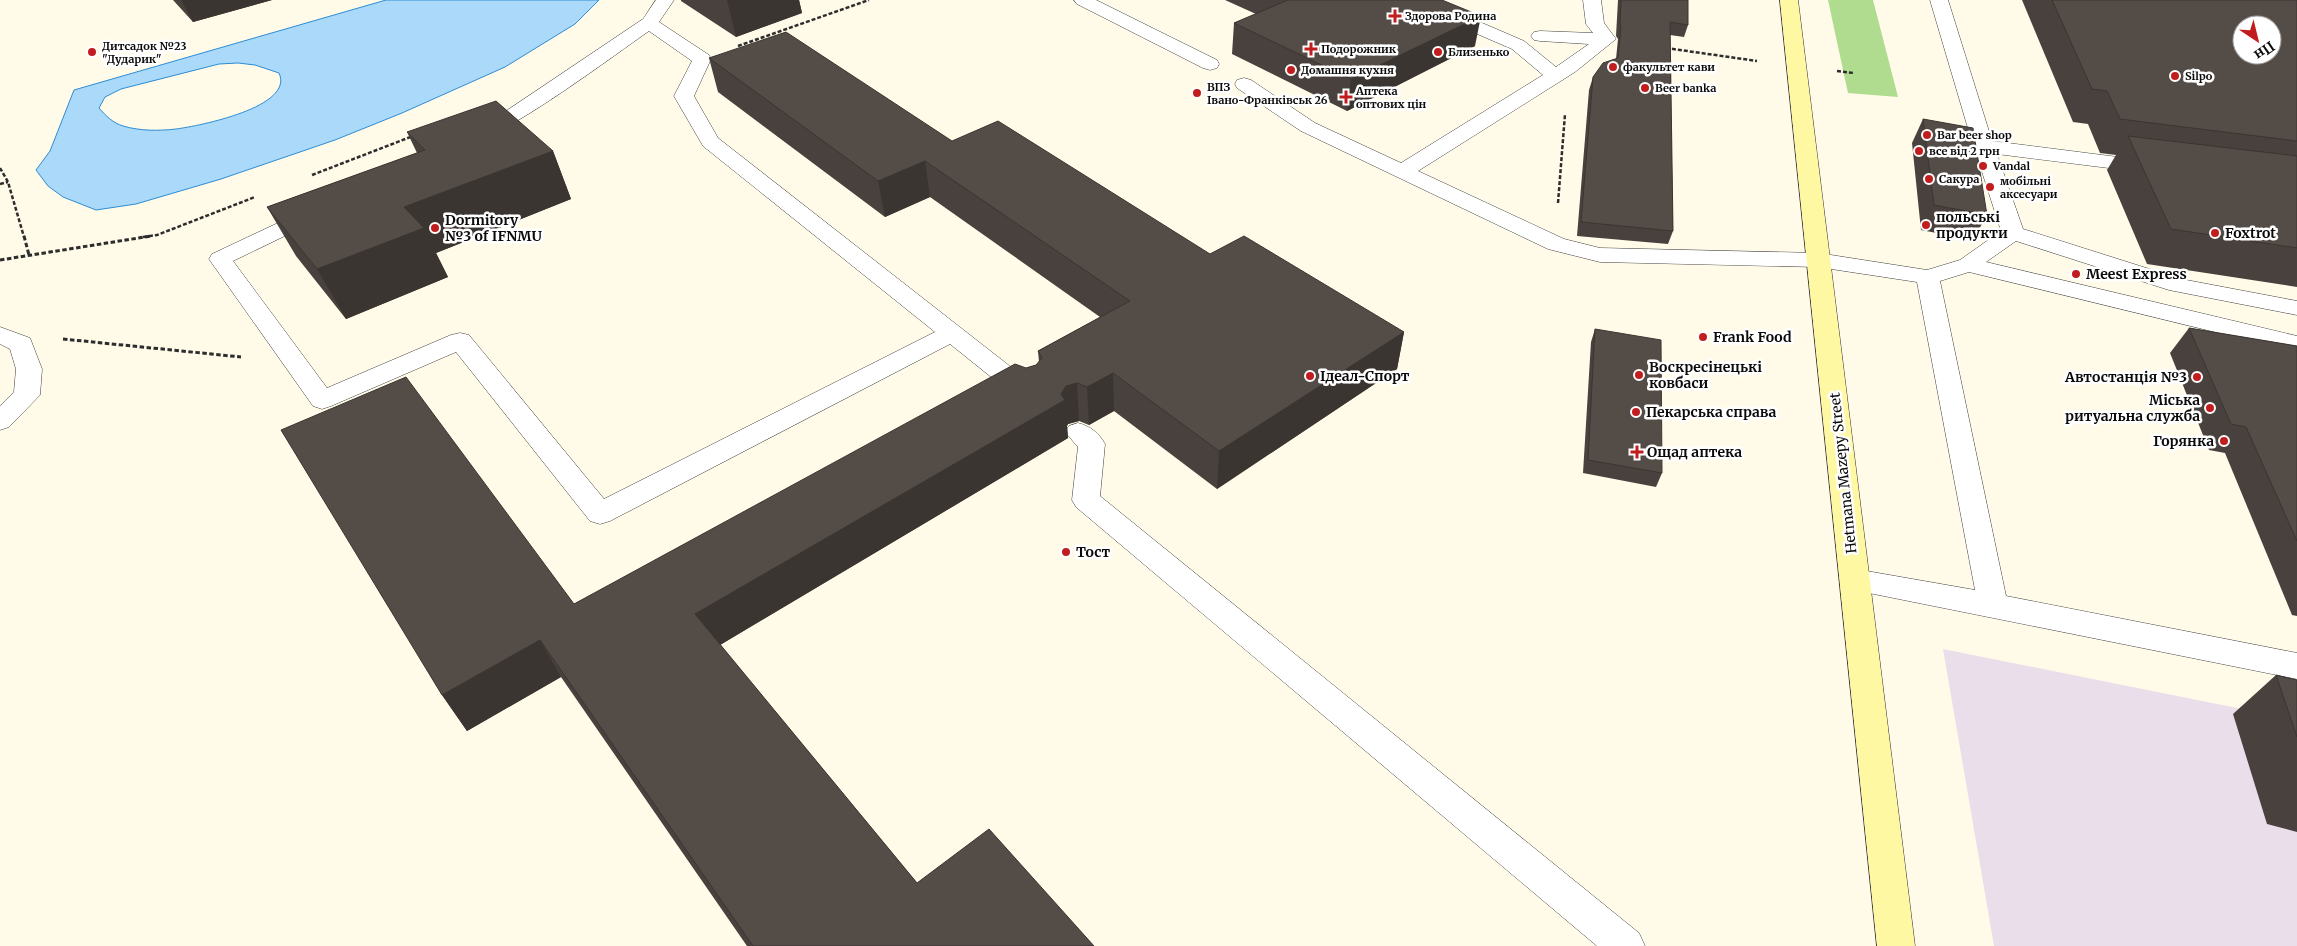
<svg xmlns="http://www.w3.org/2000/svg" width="2297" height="946" font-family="Merriweather,serif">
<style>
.industrial{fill:#eadeeb}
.forest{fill:#afdc8f}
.water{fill:#aad9f9;stroke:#2d8cd4;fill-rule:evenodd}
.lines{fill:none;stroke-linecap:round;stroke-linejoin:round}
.lane-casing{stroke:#3e3e3e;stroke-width:1}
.secondary-casing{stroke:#2d2d2d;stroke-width:1}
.path-far1{stroke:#2d2d2d;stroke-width:2.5;stroke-dasharray:4 2;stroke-linecap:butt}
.path{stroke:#2d2d2d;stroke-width:3;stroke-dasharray:4.5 2.5;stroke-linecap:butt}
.lane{fill:#fff;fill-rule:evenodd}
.secondary{fill:#fff8a3;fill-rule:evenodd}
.wall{fill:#48413d}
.shaded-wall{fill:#3b3532}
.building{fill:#544c47;stroke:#3b3532;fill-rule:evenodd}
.poi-dot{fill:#c11d1f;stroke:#fff;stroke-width:2}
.labels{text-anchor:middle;stroke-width:5;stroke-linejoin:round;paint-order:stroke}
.far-poi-label{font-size:11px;font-weight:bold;fill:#0b0b0b;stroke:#fff;text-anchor:start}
.poi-label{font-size:14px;font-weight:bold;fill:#0b0b0b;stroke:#fff;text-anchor:start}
.street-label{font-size:14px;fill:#0b0b0b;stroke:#fff}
</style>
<rect width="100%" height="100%" fill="#fffbe8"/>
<path class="industrial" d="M1943,649L2297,720V946H1994Z"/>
<path class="forest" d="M1828,0H1873L1898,97L1848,93Z"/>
<path class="water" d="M386,0H599L575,24L505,67L402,113L335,140L221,179L136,204L96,210L63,197L48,186L36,170L50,151L74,90ZM238,63L255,65L279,73C295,107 199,126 176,129C159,131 140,131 123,126C113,123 106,116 99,108L105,97L121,89L219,64Z"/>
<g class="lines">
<defs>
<path id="lane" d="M656,0H674L659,22L709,55L711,59L694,96L718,138L1039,389L1043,395L1039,401L1030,404L1021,401L950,344L610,521L600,524L590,521L456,352L331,406L322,409L313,406L209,259L212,254L314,206L322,208L325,213L322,218L233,261L327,388L451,335L460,333L469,335L604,499L935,332L703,146L674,96L692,61L649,31C620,51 505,137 478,138C477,138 472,137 471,136L468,132L471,128L503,113L643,19Z
M1074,0H1096L1217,60L1219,64L1217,68L1210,70L1203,68L1077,4Z
M1405,0H1429L1524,41L1556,67L1589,44L1540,41L1534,40L1531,36L1534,32L1540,31L1593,33L1586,24L1583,0H1601L1604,23L1616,39L1575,72L1418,171L1564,239L1600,248L1818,253L1927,270L1960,260L2001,231L1967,125L1930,0H1948L1992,141L2149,161L2156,163L2159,167L2156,171L2149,173L1997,154L2023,229L2181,279L2297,301V315L2169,290L2016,241L1986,262L2297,336V352L1969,272L1940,281L2006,596L2297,653V679L1844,588L1840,580L1844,572L1855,569L1975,590L1917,282L1818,267L1600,262L1548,249L1301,131L1237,88L1235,84L1237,80L1244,78L1251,80L1315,123L1401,163L1543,75L1512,49L1408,4Z
M0,327L30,338L42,369L40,395L9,427L0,430V406L14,392L16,369L10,349L0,344Z
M1078,423C1090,426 1099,433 1105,444L1100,496L1639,933L1645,946H1597L1076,507L1072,500L1078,447L1065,432L1069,426Z"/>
<path id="secondary" d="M1780,0H1798L1915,946H1877Z"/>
</defs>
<use href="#lane" class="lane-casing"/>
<use href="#secondary" class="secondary-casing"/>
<path class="path-far1" d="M738,46L869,0
M1666,48L1757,61
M1837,71L1854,73
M0,168L8,182L24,237
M312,175L413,136
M0,184L8,182
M1558,203L1565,114
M143,237L157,235L255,197"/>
<path class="path" d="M24,236L29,255
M0,260L151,236
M63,339L241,357"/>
<use href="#lane" class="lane"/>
<use href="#secondary" class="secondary"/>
</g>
<path class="wall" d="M173,0H272L193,22Z
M681,0H799L802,13L736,37L681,1Z
M1225,0H1442L1475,46L1347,111L1232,54L1234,23L1256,14Z
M1618,0H1688V25L1684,37L1670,35L1673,231L1668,244L1577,236L1589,90L1593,77L1616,59L1618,39L1616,36Z
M2022,0H2297V287L2147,264L2107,170L2116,155L2100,153L2088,124L2073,122Z
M709,58L952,141L1210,254L1404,332L1397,369L1217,489L1114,411L1089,425L1079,421L1068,424L1067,426L1068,438L720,645L917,883L1094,946H747L561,677L467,731L442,695L574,604L1026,368L1036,365L1039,362L1038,351L1100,317L930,197L885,217L718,92Z
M1923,119L1987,215L1973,240L1921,230L1912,143Z
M407,132L553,151L571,199L436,253L448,277L346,319L296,256L267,207L417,153Z
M2189,328L2297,346V616L2292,615L2225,453L2209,450L2170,353Z
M1595,329L1662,473L1656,487L1583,473L1591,342Z
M2276,675L2297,680V832L2267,824L2233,714Z"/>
<path class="shaded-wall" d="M181,0H272L193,22Z
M727,0H799L802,13L736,37Z
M1481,16L1475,46L1347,111L1351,79Z
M553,151L571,199L436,253L448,277L346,319L317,269L404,207Z
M925,161L930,197L885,217L878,181Z
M1404,332L1397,369L1217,489L1219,451Z
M1113,373L1114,411L1089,425L1087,387Z
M1077,383L1079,421L1068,424L1067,426L1068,438L710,651L695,614L1061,394L1066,386Z
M540,640L561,677L467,731L442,695Z"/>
<path class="building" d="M1288,0H1442L1481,16L1351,79L1234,23Z
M1621,0H1688V25L1670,22L1673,231L1581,222L1593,77L1603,63L1618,58L1621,27L1620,24Z
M2052,0H2297V141L2120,119L2107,91L2092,89ZM2242,25H2272V55H2242Z
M786,32L952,141L998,121L1210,254L1244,236L1404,332L1219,451L1113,373L1087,387L1077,383L1066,386L1061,394L1065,400L695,614L917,883L989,829L1094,946H753L540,640L442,695L281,430L406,377L574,604L1015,364L1026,368L1036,365L1042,358L1038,351L1130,301L925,161L878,181L709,58Z
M496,101L553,151L404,207L424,228L317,269L267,207L425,150L407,132Z
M1923,119L1973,128L1987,215L1934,205Z
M2128,136L2297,156V248L2171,229Z
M2189,328L2297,346V541L2246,427L2231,424Z
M1595,329L1661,340L1662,473L1588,460Z
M2276,675L2297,680V737Z"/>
<g class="poi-dot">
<path d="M1392.5 8.5h5v5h5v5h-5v5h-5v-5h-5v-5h5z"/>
<path d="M1308.5 41.5h5v5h5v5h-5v5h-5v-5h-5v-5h5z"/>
<circle cx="92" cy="52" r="5"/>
<circle cx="1438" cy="52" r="5"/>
<circle cx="1613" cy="67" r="5"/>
<circle cx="1291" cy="70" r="5"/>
<circle cx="2175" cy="76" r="5"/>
<circle cx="1645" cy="88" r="5"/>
<circle cx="1197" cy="93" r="5"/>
<path d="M1343.5 89.5h5v5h5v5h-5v5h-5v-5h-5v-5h5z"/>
<circle cx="1927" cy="135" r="5"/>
<circle cx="1919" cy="151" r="5"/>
<circle cx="1983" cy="166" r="5"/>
<circle cx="1929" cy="179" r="5"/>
<circle cx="1990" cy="187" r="5"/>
<circle cx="1926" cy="225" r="5"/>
<circle cx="435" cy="228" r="5"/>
<circle cx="2215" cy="233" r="5"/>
<circle cx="2076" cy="274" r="5"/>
<circle cx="1703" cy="337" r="5"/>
<circle cx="1639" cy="375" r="5"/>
<circle cx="1310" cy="376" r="5"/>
<circle cx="2197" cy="377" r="5"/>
<circle cx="2210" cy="408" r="5"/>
<circle cx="1636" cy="412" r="5"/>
<circle cx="2224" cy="441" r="5"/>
<path d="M1634.5 444.5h5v5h5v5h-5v5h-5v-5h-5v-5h5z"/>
<circle cx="1066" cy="552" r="5"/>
</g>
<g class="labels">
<g class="far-poi-label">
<text x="1405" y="20">Здорова Родина</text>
<text x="102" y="50">Дитсадок №23<tspan x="102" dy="13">"Дударик"</tspan></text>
<text x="1321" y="53">Подорожник</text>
<text x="1448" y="56">Близенько</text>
<text x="1623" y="71">факультет кави</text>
<text x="1301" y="74">Домашня кухня</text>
<text x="2185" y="80">Silpo</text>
<text x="1207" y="91">ВПЗ<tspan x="1207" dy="13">Івано-Франківськ 26</tspan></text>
<text x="1655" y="92">Beer banka</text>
<text x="1356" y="95">Аптека<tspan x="1356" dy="13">оптових цін</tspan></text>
<text x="1937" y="139">Bar beer shop</text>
<text x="1929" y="155">все від 2 грн</text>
<text x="1993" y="170">Vandal</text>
<text x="1939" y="183">Сакура</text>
<text x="2000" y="185">мобільні<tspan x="2000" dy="13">аксесуари</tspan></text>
</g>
<g class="poi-label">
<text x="1936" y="222">польські<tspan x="1936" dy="16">продукти</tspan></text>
<text x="445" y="225">Dormitory<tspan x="445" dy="16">№3 of IFNMU</tspan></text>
<text x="2225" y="238">Foxtrot</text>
<text x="2086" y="279">Meest Express</text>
<text x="1713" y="342">Frank Food</text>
<text x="1649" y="372">Воскресінецькі<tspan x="1649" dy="16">ковбаси</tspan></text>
<text x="1320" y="381">Ідеал-Спорт</text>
<text x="2187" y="382" text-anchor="end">Автостанція №3</text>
<text x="2200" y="405" text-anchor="end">Міська<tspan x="2200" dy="16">ритуальна служба</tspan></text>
<text x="1646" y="417">Пекарська справа</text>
<text x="2214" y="446" text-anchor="end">Горянка</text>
<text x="1647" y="457">Ощад аптека</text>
<text x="1076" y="557">Тост</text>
</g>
<g class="street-label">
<text transform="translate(1843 473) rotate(-96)" y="5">Hetmana Mazepy Street</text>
</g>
</g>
<g transform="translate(2257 40) rotate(145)"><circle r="24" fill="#ffffff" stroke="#9d9d9d"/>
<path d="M0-4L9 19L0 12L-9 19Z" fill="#c11d1f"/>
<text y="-8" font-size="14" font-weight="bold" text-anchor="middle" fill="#0b0b0b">Пн</text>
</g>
</svg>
